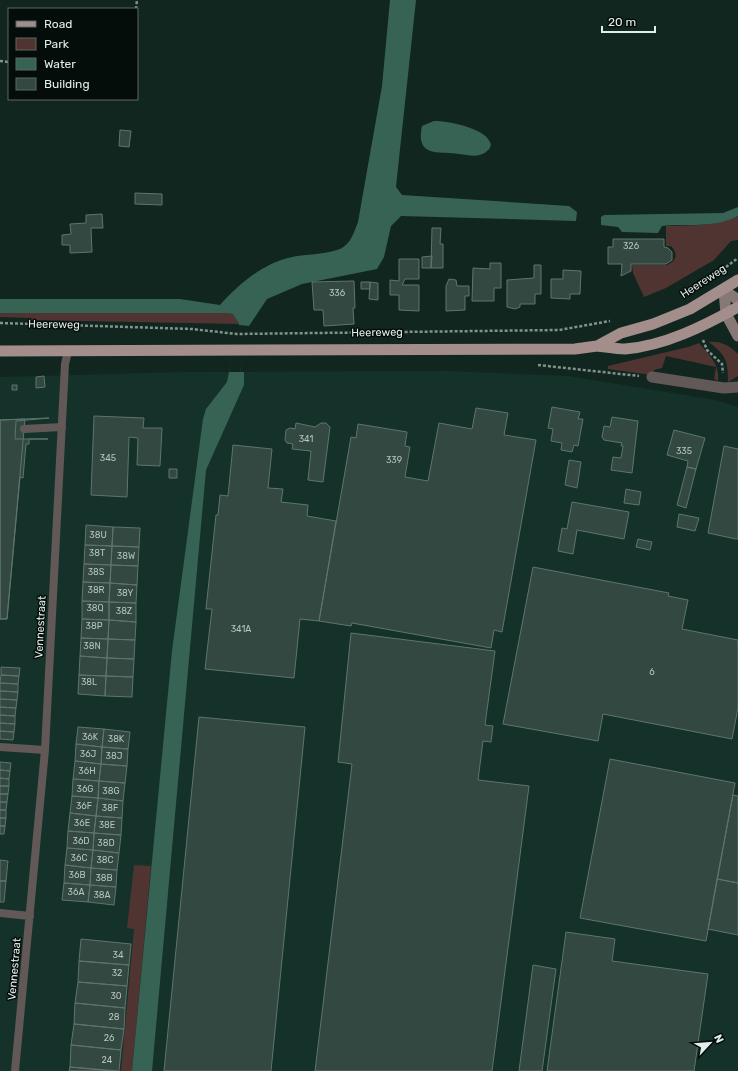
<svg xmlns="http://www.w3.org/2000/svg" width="738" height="1071" font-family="Rubik,sans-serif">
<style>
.built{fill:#143229}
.green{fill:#503431}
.water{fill:#376355}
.pier{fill:#11261f}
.building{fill:#324840;stroke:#5e756d}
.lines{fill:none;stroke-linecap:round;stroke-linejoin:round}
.path{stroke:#82928c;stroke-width:2.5;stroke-dasharray:3 2;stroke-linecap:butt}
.service{stroke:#625857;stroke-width:8}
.minor{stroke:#625857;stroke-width:11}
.secondary{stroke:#877775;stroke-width:11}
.primary{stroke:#a38e8c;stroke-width:11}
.labels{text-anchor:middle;stroke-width:3;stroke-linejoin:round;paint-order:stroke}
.number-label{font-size:9px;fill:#b5c4bf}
.street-label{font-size:11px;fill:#e1ede9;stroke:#050d0a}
</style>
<rect width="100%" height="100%" fill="#11261f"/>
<path class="built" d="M448,371L569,376L715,400L738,407V1071H0V377L184,372Z"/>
<path class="green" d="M738,216V240L731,241L714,260L666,288L644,297L633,273L632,265H667C677,261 678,253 671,246H666V226C691,225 715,227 738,216Z
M0,313H225L233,314L239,324L31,320V318L0,317Z
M709,342C721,341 730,346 738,354V376L728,382C728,360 726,356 709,342Z
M699,343C709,355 720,364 718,381L714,379L716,367L666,356L662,368L654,370L652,375L608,369V366L688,347Z
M134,865L151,866L132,1071H121L134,929L127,928Z"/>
<path class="water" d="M390,0H416L398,168L396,187L402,195L569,206L577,212L576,221L401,216L391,226L384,257L377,269L302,284L267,299L249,326L240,372H244V385L206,470L152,1071H132L172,651L203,419L206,409L227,382L239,324L233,314L225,313H0V299H180L220,305C238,285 261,265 288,258C303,254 325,255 340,249C351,244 354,232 358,222L382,86Z
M434,121C449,121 484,128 490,142C492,146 490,149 486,152C478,158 469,155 459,154C439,151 415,158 422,126Z
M738,207V216C713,229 688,223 662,226L658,233L622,232L618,227L601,225V217L604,215L723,213Z"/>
<path class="pier" d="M238,325L250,326L240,372H229Z"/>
<path class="building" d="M120,130L131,131L129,147L119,146Z
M135,193L162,194V205L135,204Z
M102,214L103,228H91L92,252L70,253V245H62V235L71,234L70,224L86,223V215Z
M432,228H441L440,244H443V268H431Z
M613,239H664V247L668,248L672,252V260L666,264H631V271L621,276L622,264H608V247H613Z
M432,256L431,268H422V257Z
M399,259H419V279H405L402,285H419V311L399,310V295H390V280L399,281Z
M490,263H501V288H494V301H472L473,268L490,269Z
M534,265H541V294H535V304H520V307L515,309L507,307V280L534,278Z
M563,270L581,271L580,294H570V299L551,298V279H563Z
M449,279L456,280L457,286H469V296H465V310L446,311V286Z
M354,281L355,308H353L354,324L324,326L323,310H314L312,282Z
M361,282H370V289H361Z
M370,282L378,283V300L369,299Z
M44,376L45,387L36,388V377Z
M12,385H17V390H12Z
M552,407L580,412L578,419H583L578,446L574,445L572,452L561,450L562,443L551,441L553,429L548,428Z
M476,408L508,413L504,435L536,440L502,632L494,630L491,648L352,623L351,626L319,621L351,437L356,438L358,424L407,432L405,446L410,447L405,477L428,481L439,423L472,429Z
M94,416L144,418L143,428H162L160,466L137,465L138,438L129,437L127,497L91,495Z
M612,417L638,421L632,473L611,470L613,457L621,458L623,446H621L622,443L604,440L602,437L604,426L610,427Z
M49,418L16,421L15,439H48H29V444H26L23,478L20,477L7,619H0V420Z
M25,419L7,619H0V420Z
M296,423L315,427L321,423H326L330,427L323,482L308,480L311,451L292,449L293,444L287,443L285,440L286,430L290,428L295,429Z
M674,430L705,438L696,469L687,467L688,461L667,455Z
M233,445L272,449L268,488L283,489L281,502L308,505L307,516L336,521L319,621L300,619L294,678L205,669L212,609H206L216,515H218L220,495L228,496Z
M724,446L738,449V539H736L708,533Z
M569,460L581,462L577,488L565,485Z
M687,467L696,469L686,508L677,505Z
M169,469H177V478H169Z
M626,489L641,492L639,505L624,503Z
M572,502L629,512L624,539L577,530L573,554L558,551L562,528L567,529Z
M679,514L699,518L695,531L677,527Z
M86,525L113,527L112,546L85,545Z
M113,527L140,528L139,547L112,546Z
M638,539L652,542L650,550L636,547Z
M85,545L112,546L111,565L84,564Z
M112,546L139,547L138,566L111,565Z
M84,564L111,565L110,583L83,582Z
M111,565L138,566L137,585L110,583Z
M533,567L669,593L668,596L688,600L682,629L738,640V708L732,739L603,714L598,741L503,724Z
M83,582L110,583L109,602L82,601Z
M110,583L137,585L136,603L109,602Z
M82,601L109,602V620L82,619Z
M109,602L136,603V622L109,620Z
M82,619L109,620L108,639L81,638Z
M109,620L136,622L135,640L108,639Z
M351,633L495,651L485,725L493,726L491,742L483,741L478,780L529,786L492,1071H315L352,764L338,762Z
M81,638L108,639L107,658L80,656Z
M108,639L135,640L134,659L107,658Z
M80,656L107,658L106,676L79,675Z
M107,658L134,659L133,677L106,676Z
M1,667L20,668L19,676L1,675Z
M1,675L19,676L18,684L0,683Z
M79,675L106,676L105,696L78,694Z
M106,676L133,677L132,697L105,696Z
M0,683L18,684V692L0,691Z
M0,691L18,692L17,700L0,699Z
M0,699L17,700L16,708L0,707Z
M0,707L16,708L15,716L0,715Z
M0,715L15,716V724L0,723Z
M199,717L305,727L271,1071H164Z
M0,723L15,724L14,732L0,731Z
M78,727L104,729L102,747L76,744Z
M104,729L130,732L128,749L102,747Z
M0,731L14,732L13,740L0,739Z
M76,744L102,747L101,764L75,761Z
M102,747L128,749L127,766L101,764Z
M610,759L735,783L706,941L580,918Z
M75,761L101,764L99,781L73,779Z
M0,762L11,763L10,771L0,770Z
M101,764L127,766L125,783L99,781Z
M0,770L10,771L9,779L0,778Z
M0,778L9,779V786H0Z
M73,779L99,781L98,798L72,796Z
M99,781L125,783L123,801L98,798Z
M0,786H9L8,794H0Z
M0,794H8L7,802H0Z
M733,795L738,796V883L717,879Z
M72,796L98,798L96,816L70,813Z
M98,798L123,801L122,818L96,816Z
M0,802H7L6,810H0Z
M0,810H6V818H0Z
M70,813L96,816L94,833L68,831Z
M96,816L122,818L121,835L94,833Z
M0,818H6L5,826H0Z
M0,826H5L4,834H0Z
M68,831L94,833L93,850L67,848Z
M94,833L121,835L119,853L93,850Z
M67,848L93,850L91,868L65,865Z
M93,850L119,853L117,870L91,868Z
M0,860L8,861L6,881H0Z
M65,865L91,868L90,885L64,883Z
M91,868L117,870L116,887L90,885Z
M717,879L738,883V935L708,929Z
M0,881H6L4,902H0Z
M64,883L90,885L88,902L62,900Z
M90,885L116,887L114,905L88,902Z
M566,932L615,939L612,961L708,974L694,1071H547Z
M81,939L131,944L129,965L79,961Z
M79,961L129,965L127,986L78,982Z
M533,965L556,969L542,1071H519Z
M78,982L127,986L125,1008L75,1003Z
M75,1003L125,1008L124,1029L74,1024Z
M74,1024L124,1029L121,1050L71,1045Z
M71,1045L121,1050L119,1071L70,1067Z
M70,1067L113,1071H69Z"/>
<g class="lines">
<path class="path" d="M136,9L137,0
M0,61L9,62
M710,279L738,258
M0,323L192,329L237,334L559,330L610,321
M703,340L707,350L722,364L723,373
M538,365L639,376"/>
<path class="service" d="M24,429L62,427
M0,747L45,750
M0,913L30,916
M15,1071L45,750L65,364L68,351"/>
<path class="minor" d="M652,377L724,388L738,387"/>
<path class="secondary" d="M724,290L726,314L738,336
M724,290L738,300"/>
<path class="primary" d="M597,346C606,347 616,349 625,349C664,346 704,326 738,307
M0,351L575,349L597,346L621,333L653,324L690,309L738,280"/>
</g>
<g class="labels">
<g class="number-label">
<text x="631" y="249">326</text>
<text x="337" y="296">336</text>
<text x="306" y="442">341</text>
<text x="684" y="454">335</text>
<text x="108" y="461">345</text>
<text x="394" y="463">339</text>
<text x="98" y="538">38U</text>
<text x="97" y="556">38T</text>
<text x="126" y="559">38W</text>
<text x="96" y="575">38S</text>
<text x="96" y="593">38R</text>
<text x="125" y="596">38Y</text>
<text x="95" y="611">38Q</text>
<text x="124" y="614">38Z</text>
<text x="94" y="629">38P</text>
<text x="241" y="632">341A</text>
<text x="92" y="649">38N</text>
<text x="652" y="675">6</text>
<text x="89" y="685">38L</text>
<text x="90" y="740">36K</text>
<text x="116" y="742">38K</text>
<text x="88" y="757">36J</text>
<text x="114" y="759">38J</text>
<text x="87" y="774">36H</text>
<text x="85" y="792">36G</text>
<text x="111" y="794">38G</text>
<text x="84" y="809">36F</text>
<text x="110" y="811">38F</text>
<text x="82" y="826">36E</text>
<text x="107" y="828">38E</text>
<text x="81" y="844">36D</text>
<text x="106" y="846">38D</text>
<text x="79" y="861">36C</text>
<text x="105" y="863">38C</text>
<text x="77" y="878">36B</text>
<text x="104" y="881">38B</text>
<text x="76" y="895">36A</text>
<text x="102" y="898">38A</text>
<text x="118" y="958">34</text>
<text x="117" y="976">32</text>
<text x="116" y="999">30</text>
<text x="114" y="1020">28</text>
<text x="109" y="1041">26</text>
<text x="107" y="1063">24</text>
</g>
<g class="street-label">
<text transform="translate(703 281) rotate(-33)" y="4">Heereweg</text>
<text transform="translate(54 324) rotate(1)" y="4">Heereweg</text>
<text transform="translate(377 332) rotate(-1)" y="4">Heereweg</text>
<text transform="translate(40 627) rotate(-87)" y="4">Vennestraat</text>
<text transform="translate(14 969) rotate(-85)" y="4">Vennestraat</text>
</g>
</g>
<rect x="8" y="8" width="130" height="92" fill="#050d0a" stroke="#5d6763"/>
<rect x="16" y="21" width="20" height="6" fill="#a38e8c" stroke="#5d6763"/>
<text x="44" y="28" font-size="12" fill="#e1ede9">Road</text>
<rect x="16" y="38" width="20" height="12" fill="#503431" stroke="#5d6763"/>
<text x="44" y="48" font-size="12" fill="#e1ede9">Park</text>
<rect x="16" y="58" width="20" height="12" fill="#376355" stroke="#5d6763"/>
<text x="44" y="68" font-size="12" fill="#e1ede9">Water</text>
<rect x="16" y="78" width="20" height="12" fill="#324840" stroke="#5d6763"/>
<text x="44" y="88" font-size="12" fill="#e1ede9">Building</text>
<g transform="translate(710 1043) rotate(64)" stroke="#050d0a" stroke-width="3" paint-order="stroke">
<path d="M0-3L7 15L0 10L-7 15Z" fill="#e1ede9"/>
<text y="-6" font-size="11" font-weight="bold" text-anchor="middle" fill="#e1ede9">N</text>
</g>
<path d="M602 26v6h53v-6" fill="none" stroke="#e1ede9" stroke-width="2"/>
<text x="608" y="26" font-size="12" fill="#e1ede9" stroke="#050d0a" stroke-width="3" paint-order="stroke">20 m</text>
</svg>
